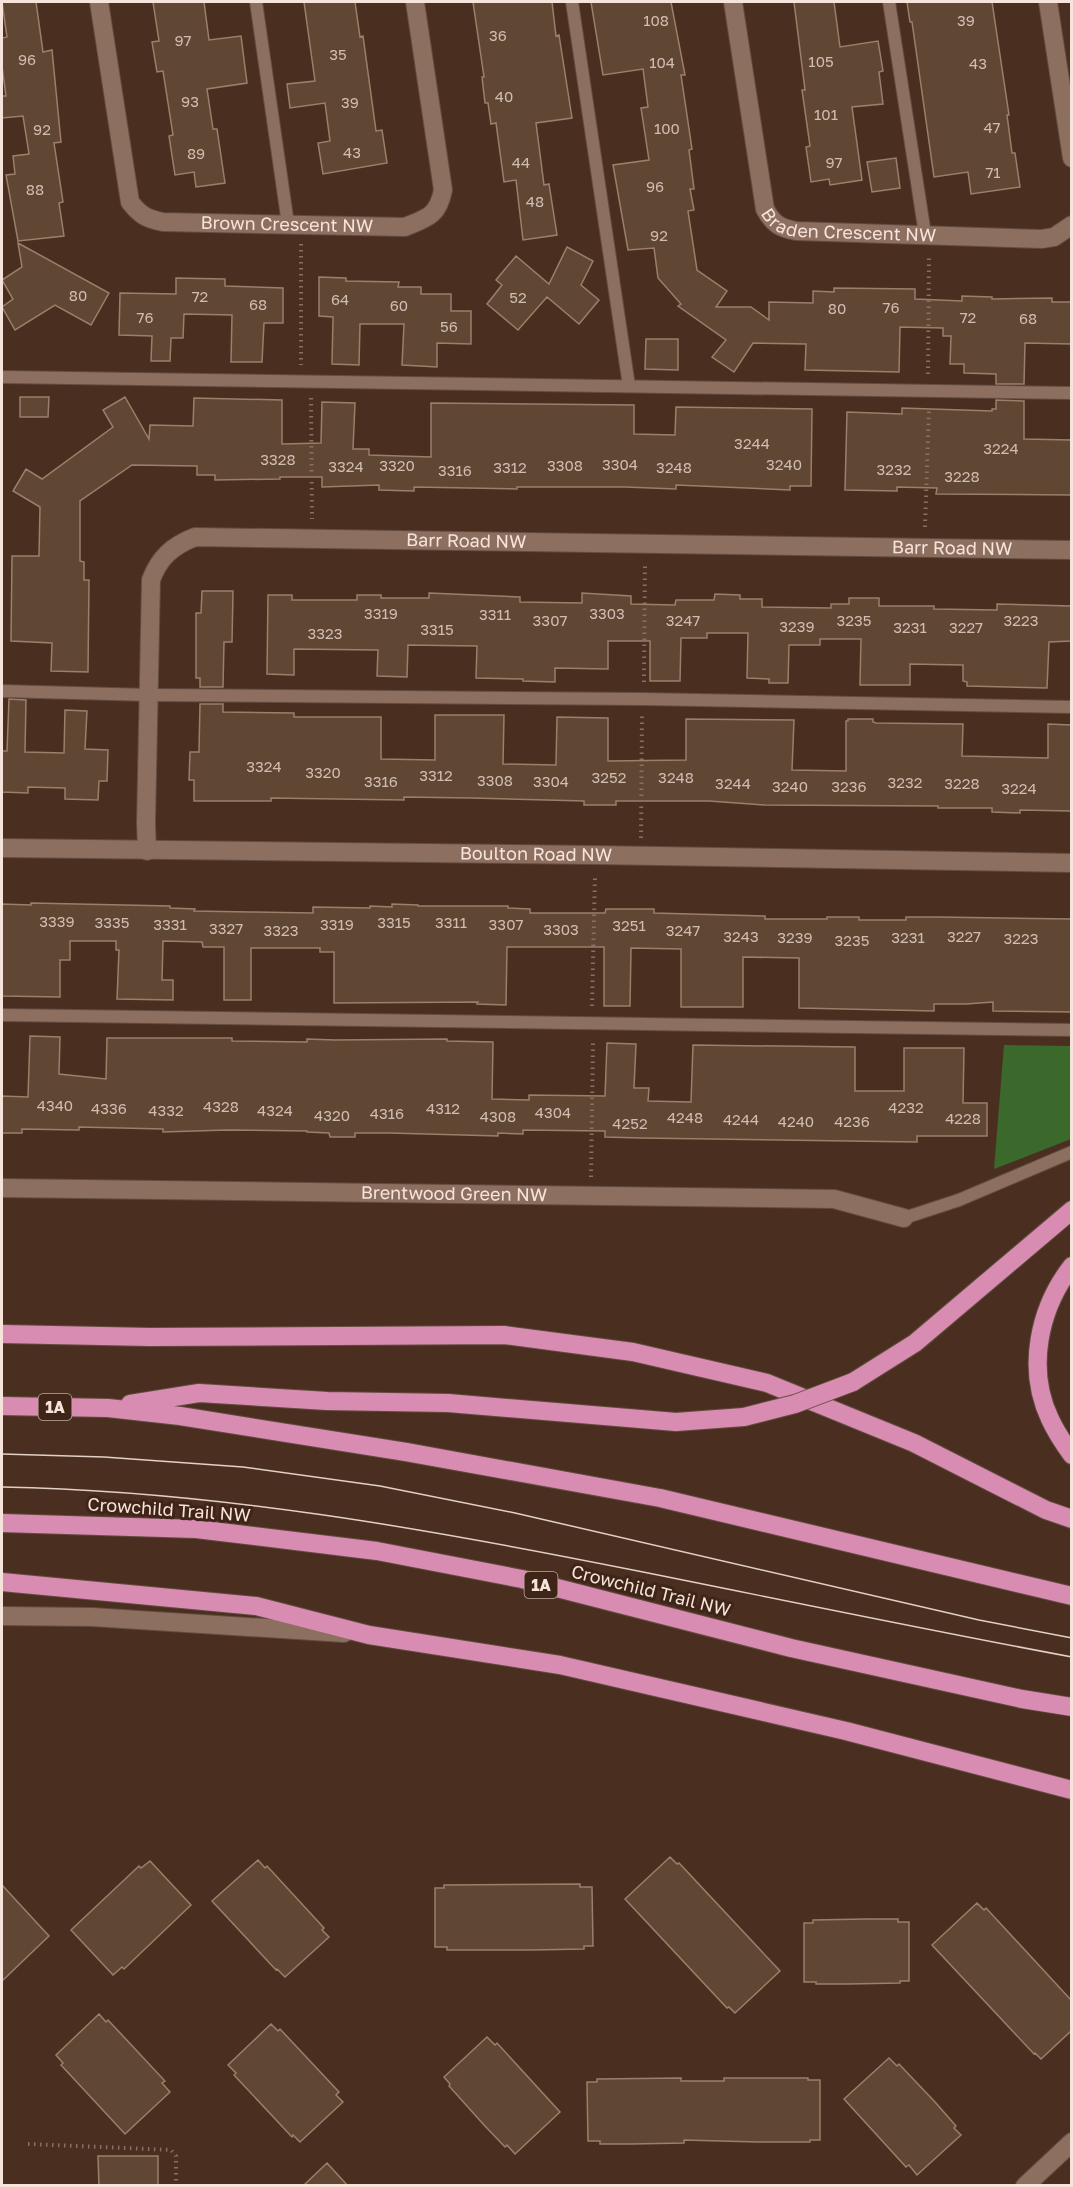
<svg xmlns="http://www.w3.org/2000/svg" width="1073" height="2187" font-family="'Golos Text',sans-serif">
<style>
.green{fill:#3b692c}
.building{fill:#604734;stroke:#9b7f6b;stroke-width:1.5}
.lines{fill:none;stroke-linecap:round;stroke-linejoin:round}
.lane-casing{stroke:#634c40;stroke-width:14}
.street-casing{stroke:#634c40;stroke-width:20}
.secondary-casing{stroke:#634c40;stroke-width:20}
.highway-casing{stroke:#634c40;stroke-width:20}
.path{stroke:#887064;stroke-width:4;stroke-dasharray:1.5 4.5;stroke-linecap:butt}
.lane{stroke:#8d6f5f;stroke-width:12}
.street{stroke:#8d6f5f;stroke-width:18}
.secondary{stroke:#8d6f5f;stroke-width:18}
.highway{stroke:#d98cb1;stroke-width:18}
.tram{stroke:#e2cfc5;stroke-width:1.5}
.highway-bridge-casing{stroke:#634c40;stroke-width:20;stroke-linecap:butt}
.highway-bridge{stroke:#d98cb1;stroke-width:18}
.labels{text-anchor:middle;stroke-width:6;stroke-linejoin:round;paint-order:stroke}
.number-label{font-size:15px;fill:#d0bdb1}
.shield{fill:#3f2518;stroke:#bfaba0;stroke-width:1.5}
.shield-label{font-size:16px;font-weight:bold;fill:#f6e4db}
.street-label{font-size:18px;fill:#f6e4db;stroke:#3f2518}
</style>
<rect width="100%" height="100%" fill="#4a2f21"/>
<path class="green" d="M1004,1045L1071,1046V1139L994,1169Z"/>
<path class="building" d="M2,2H36L43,52L52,50L61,142L54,143L63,202L59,203L64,236L18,241L6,175L15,174L13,156L29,154L23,116L2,118V96H6L2,66V38L7,37Z
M153,2H204L209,40L241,36L247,83L207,89L213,129H217L225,183L196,187L194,172L175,175L169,136L173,135L163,71L157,72L152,42L159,41Z
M304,2H355L360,37L363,36L376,131L382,130L387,163L323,174L318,143L330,141L325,103L290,108L287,84L315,81Z
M473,2H552L556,36L559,35L572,118L536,123L544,185L549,184L557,235L523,240L516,180L504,182L496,123L491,124L488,103H485L482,77H484Z
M591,2H671L685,75H681L692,149L689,150L694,189H690L694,210L688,211L697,270L727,291L716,307H751L769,320V302L813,303V291L834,292V288L915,289V299L962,301V296L992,297V299L1052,298V302H1071V344L1025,343L1024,384H996V374L964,373V364H950L951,336H943V328L900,327L899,372L805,370L806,344L753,343L734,372L712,357L726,340L678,306L681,304L658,278L654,248L628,250L613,165L649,160L641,108L648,107L643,69L603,75Z
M794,2H834L840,47L878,41L883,71L879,72L883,104L852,107L862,180L830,185L829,179L811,182L806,147L810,146L802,90H805Z
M907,2H992L1009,115H1007L1012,153H1015L1020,187L971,194L968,172L934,177L912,22H910Z
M896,158L900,188L872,192L867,162Z
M18,243L109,293L91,325L55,305L15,330L2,307L13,299L2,280L22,267Z
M567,247L593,261L581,285L599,300L579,324L547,297L518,330L487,304L502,285L496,280L516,256L549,284Z
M319,277L346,278V281L399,282L398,287H421V294H451V311H471V344L437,343V367L402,365L404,324H360L359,365L332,364L333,317L319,316Z
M176,278L225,279V286L283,288V323H264L262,362H231L232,315L184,314L183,338H171L170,361H151L152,336L119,335L120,293L176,294Z
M646,339H678V370L645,369Z
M20,397H49L48,417H20Z
M125,397L149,439L150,425L193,426L194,398L282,400V444L321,443L322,402L355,403L353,449H369V455L431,457V403L634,405V434L675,435L676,407L812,409L811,486H790V490L676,485V489L625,487H517V489L414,487V491L379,490V485L322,487V477H280V479L215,480V475H197V466L132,465L80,501V561L84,562V580H89L88,672L51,671L52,643L11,641L12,556H39L40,507L13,491L26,469L42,479L113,427L103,410Z
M996,400L1024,401V439L1071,440V495L936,494L937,488L897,487V491L845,490L847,412L902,414V408L992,411V409H996Z
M202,591H233L232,642H224L223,687H200V678H196V613H201Z
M429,593L520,597V602L582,603V593L631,596V604L675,605L676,600H714L715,594L740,595V599H762V607L831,608V604H849V598H879V606H934V609L997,610V604L1071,606V641L1049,642L1047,688L967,686V682L963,681V665L910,664V685H860L861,639H820V645H789L788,683H769V679L747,678L748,633H707V638H681L680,681H650V641H608V669L555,668V682L523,681V679L476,678L477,646L408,645L407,677L377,676L378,650L294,649V675L267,674L268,595H292V600H357V595H381V598H429Z
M9,699L26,700L25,752L64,753L65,710L87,711L85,749L108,750L107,781H99L98,800L65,799V788L28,787V793L2,792V751H7Z
M200,704H223V712L294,713V717H381V759L435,760V715H504L503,764L556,765L557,717L608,718V761L686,760V719L794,720L792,770L846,771V721H848V719H873V722L876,723L963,724L962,756L1048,758V724L1071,725V811L1020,810V813L992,812V808H938V806L765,805L709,801H616V805H584V801L471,798L404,797V800L271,798V801H194V780H189L190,752H199Z
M31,903L170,906V908L195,909L194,911L250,912L313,913V907L370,908V906L392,907V904L418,905V906H508V908L530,909V913H605L606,909H654V913L765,916V919H827V917H859V920H906V917H939L1071,919V1012L993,1011V1002L966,1004H934V1011L799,1008V958L743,957V1007H681V949L631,948L630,1006H604V947H507L506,1005L477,1004L478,1002L334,1003V952H320V948H251V1000H224V947H203L202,942L163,941L162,980H173V1000L117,999L119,950H116V941H70V960H60V997L2,996V904L31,905Z
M30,1036L60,1037L59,1074L106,1079L107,1038H232V1041L307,1042V1039L335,1040L447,1039V1041L493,1042L492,1099L529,1100V1095L605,1096L607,1043L636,1044L634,1088H649L648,1101L691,1102L693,1045L855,1047V1091H904V1048H964L963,1103H987V1136H917V1142L640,1138L605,1137V1131L523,1130V1134L498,1133V1136L390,1133H355V1137H330L329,1133L307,1132V1131L227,1130L163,1132V1129L79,1127V1130L22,1129V1133H2V1096L28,1097Z
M670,1857L677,1864L679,1863L780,1971L735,2013L729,2007L727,2008L625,1899Z
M258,1860L265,1868L267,1866L324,1928L322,1930L329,1937L285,1977L277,1969L276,1970L212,1901Z
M150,1861L191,1905L124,1969L122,1967L113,1975L71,1930L139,1866L141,1868Z
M580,1884V1887H592L593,1946H584V1949L531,1950H447V1947H435V1888H444V1885Z
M2,1885L49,1936L2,1981Z
M977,1903L984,1910L986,1908L1071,2000V2031L1041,2059L1035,2053L1034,2054L932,1945Z
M866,1919H898V1922H909V1981H900V1983L848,1984H816V1982H804V1923H813V1920Z
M99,2014L106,2022L108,2020L165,2081L162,2083L170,2092L125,2134L61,2065L63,2063L56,2055Z
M271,2024L278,2031L280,2029L339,2092L336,2095L343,2102L300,2142L293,2135L292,2137L234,2075L236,2073L228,2065Z
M487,2037L495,2045L497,2043L560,2112L515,2154L507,2145L505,2147L484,2125L449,2086L450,2084L444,2077Z
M889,2058L897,2066L899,2064L935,2102L956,2126L954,2128L961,2135L917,2175L909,2165L906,2167L844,2099Z
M681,2078V2081H724V2078H808V2080H820V2140H810V2142H758L684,2140V2143L631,2144H600V2141H588L587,2082H597V2079Z
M98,2156H158V2186H99Z
M327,2163L348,2186H303Z"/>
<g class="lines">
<defs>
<path id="lane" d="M256,2L288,224
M572,2L629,386
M889,2L925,234
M2,377L1072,393
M2,691L149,695L643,699L1072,707
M2,1015L1072,1030
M904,1218L959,1200L1072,1152"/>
<g id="street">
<path id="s1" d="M99,2L130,202C140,215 147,219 163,222L405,227C427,218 438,216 443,190L415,2"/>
<path id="s2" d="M733,2L765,209C773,224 780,228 796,231L1042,239L1054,237L1072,225"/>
<path d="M1048,2L1072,158"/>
<path id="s3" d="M2,848L596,855L1072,863"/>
<path id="s4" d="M147,851L146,823L151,580C159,558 172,546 195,537L1072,550"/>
<path id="s5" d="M2,1188L834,1199L904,1218"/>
<path d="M1025,2186L1072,2142"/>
</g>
<path id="secondary" d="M2,1616L92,1617L344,1633"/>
<path id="highway" d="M1072,1266C1039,1308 1026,1369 1050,1419C1056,1432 1064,1444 1072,1455
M2,1334L150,1337L504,1335L633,1352L767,1383L914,1443L1046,1510L1072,1519
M853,1382L915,1343L1072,1210
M130,1404L199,1393L327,1401L448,1403L676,1422L744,1417
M2,1406L108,1408L180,1416L406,1452L660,1498L1072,1596
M2,1523L196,1529L377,1551L522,1579L791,1648L1022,1699L1072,1707
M2,1582L256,1606L369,1635L560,1665L846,1731L1072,1790"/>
</defs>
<use href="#lane" class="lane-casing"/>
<use href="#street" class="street-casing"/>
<use href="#secondary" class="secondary-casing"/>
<use href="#highway" class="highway-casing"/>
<path class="path" d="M301,244V365
M928,374L929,256
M311,398L312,519
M925,527L929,409
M644,682L645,563
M641,838L642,716
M592,1006L595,876
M591,1177L593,1041
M28,2144L171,2150L176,2156V2186"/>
<use href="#lane" class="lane"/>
<use href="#street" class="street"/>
<use href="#secondary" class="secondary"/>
<use href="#highway" class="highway"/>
<path class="tram" d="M2,1454L104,1457L243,1467L380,1486L515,1513L979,1620L1072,1638
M2,1487C217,1491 428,1529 638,1571C783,1600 927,1630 1072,1657"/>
<defs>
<path id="highway-bridge" d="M744,1417L795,1404L853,1382"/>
</defs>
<use href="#highway-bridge" class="highway-bridge-casing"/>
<use href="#highway-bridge" class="highway-bridge"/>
</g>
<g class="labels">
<g class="number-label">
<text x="656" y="26">108</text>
<text x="966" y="26">39</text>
<text x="498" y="41">36</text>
<text x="183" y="46">97</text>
<text x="338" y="60">35</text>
<text x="27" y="65">96</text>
<text x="821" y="67">105</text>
<text x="662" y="68">104</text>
<text x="978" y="69">43</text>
<text x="504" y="102">40</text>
<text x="190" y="107">93</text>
<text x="350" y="108">39</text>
<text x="826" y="120">101</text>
<text x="992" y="133">47</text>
<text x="667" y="134">100</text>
<text x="42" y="135">92</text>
<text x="352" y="158">43</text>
<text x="196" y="159">89</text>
<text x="521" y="168">44</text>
<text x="834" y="168">97</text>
<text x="993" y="178">71</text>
<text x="655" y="192">96</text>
<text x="35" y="195">88</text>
<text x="535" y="207">48</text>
<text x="659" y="241">92</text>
<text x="78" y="301">80</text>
<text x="200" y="302">72</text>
<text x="518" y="303">52</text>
<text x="340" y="305">64</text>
<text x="258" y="310">68</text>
<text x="399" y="311">60</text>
<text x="891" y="313">76</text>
<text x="837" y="314">80</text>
<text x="145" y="323">76</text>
<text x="968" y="323">72</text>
<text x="1028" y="324">68</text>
<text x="449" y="332">56</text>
<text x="752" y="449">3244</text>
<text x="1001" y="454">3224</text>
<text x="278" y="465">3328</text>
<text x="620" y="470">3304</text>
<text x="784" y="470">3240</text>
<text x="397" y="471">3320</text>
<text x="565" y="471">3308</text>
<text x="346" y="472">3324</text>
<text x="510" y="473">3312</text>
<text x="674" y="473">3248</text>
<text x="894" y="475">3232</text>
<text x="455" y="476">3316</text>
<text x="962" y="482">3228</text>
<text x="381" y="619">3319</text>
<text x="607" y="619">3303</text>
<text x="495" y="620">3311</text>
<text x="550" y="626">3307</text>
<text x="683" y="626">3247</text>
<text x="854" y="626">3235</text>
<text x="1021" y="626">3223</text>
<text x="797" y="632">3239</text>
<text x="910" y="633">3231</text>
<text x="966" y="633">3227</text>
<text x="437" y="635">3315</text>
<text x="325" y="639">3323</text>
<text x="264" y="772">3324</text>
<text x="323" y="778">3320</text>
<text x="436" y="781">3312</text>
<text x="609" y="783">3252</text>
<text x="676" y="783">3248</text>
<text x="495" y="786">3308</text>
<text x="381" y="787">3316</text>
<text x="551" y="787">3304</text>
<text x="905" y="788">3232</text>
<text x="733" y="789">3244</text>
<text x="962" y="789">3228</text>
<text x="790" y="792">3240</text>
<text x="849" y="792">3236</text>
<text x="1019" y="794">3224</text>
<text x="57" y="927">3339</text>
<text x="112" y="928">3335</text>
<text x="394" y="928">3315</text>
<text x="451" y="928">3311</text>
<text x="170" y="930">3331</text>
<text x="337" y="930">3319</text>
<text x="506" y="930">3307</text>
<text x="629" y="931">3251</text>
<text x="226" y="934">3327</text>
<text x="561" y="935">3303</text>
<text x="281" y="936">3323</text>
<text x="683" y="936">3247</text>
<text x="741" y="942">3243</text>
<text x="964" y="942">3227</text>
<text x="795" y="943">3239</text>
<text x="908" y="943">3231</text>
<text x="1021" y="944">3223</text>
<text x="852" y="946">3235</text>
<text x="55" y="1111">4340</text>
<text x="221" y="1112">4328</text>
<text x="906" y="1113">4232</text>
<text x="109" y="1114">4336</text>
<text x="443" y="1114">4312</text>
<text x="166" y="1116">4332</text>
<text x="275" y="1116">4324</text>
<text x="553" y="1118">4304</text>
<text x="387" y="1119">4316</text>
<text x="332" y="1121">4320</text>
<text x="498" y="1122">4308</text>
<text x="685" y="1123">4248</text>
<text x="963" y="1124">4228</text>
<text x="741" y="1125">4244</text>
<text x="796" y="1127">4240</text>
<text x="852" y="1127">4236</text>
<text x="630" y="1129">4252</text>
</g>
<g class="shield">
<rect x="38.5" y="1394" width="33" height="26" rx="4.5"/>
<rect x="524.5" y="1572" width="33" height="26" rx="4.5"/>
</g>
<g class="shield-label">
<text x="55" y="1413">1A</text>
<text x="541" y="1591">1A</text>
</g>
<g class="street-label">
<text dy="6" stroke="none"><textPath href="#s2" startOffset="300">Braden Crescent NW</textPath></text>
<text dy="6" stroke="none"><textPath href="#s1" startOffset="366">Brown Crescent NW</textPath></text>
<text dy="6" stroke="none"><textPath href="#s4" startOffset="606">Barr Road NW</textPath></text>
<text dy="6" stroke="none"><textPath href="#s4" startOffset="1092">Barr Road NW</textPath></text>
<text dy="6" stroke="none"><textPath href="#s3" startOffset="534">Boulton Road NW</textPath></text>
<text dy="6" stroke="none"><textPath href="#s5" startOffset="452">Brentwood Green NW</textPath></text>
<text transform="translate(169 1510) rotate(4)" y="6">Crowchild Trail NW</text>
<text transform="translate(651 1591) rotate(14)" y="6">Crowchild Trail NW</text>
</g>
</g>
<rect width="1073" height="2187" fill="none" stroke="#f6e4db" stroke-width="6"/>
</svg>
